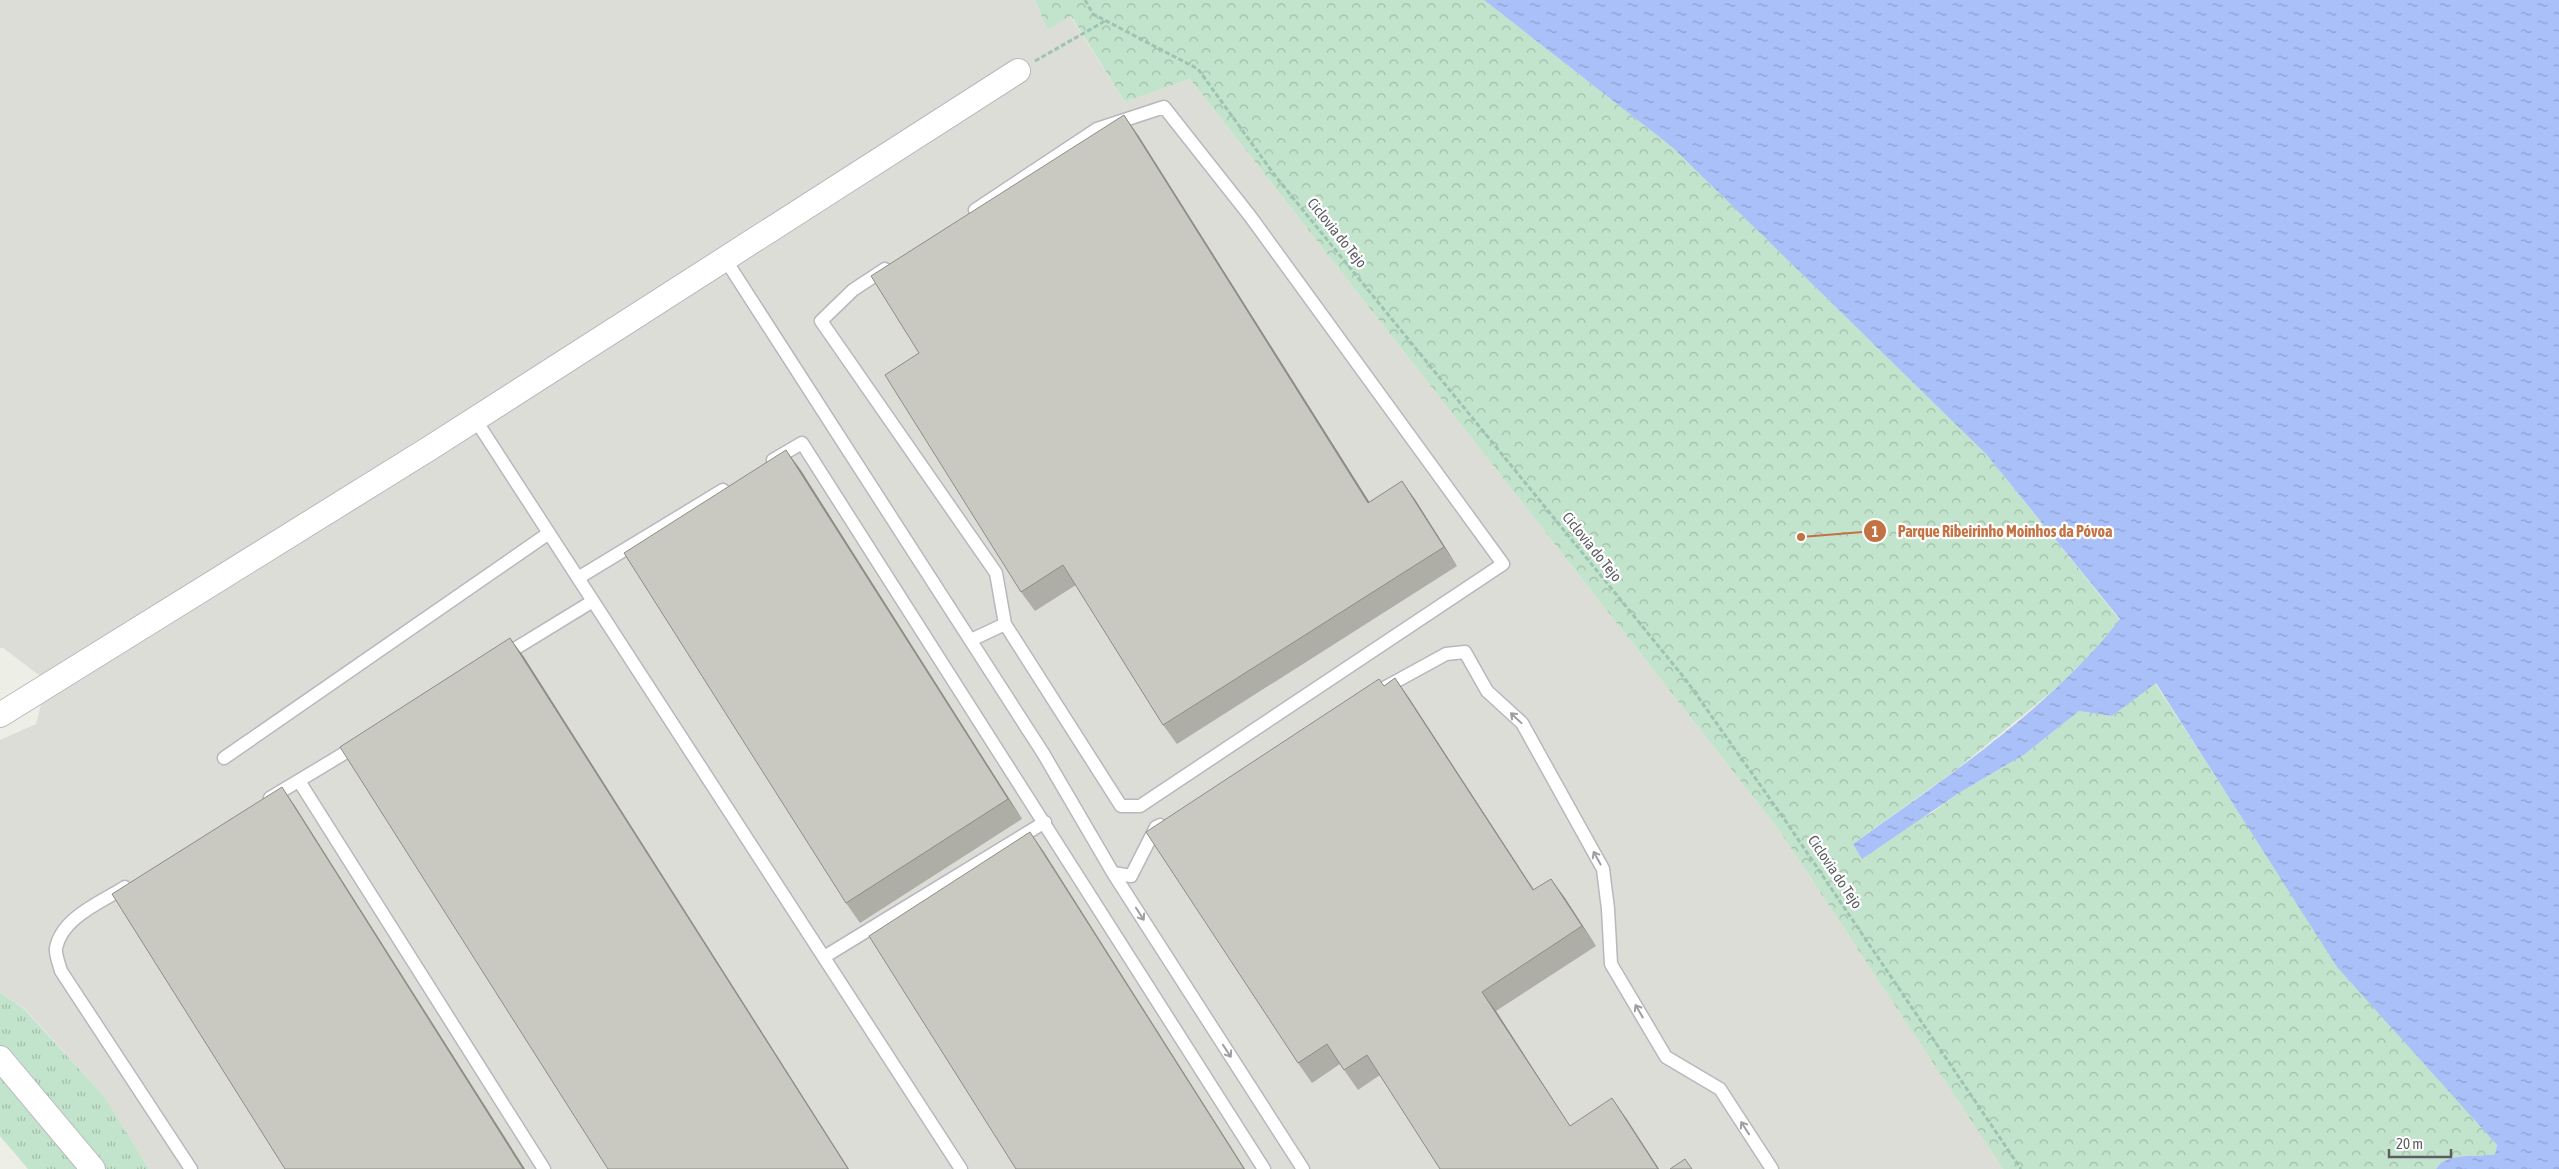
<svg xmlns="http://www.w3.org/2000/svg" width="2559" height="1169" font-family="'Asap Condensed',sans-serif">
<style>
.industrial{fill:#ddddd7}
.grass{fill:url(#grass-tufts)}
.park{fill:url(#park-crowns)}
.water{fill:url(#water-ripples)}
.lines{fill:none;stroke-linecap:round;stroke-linejoin:round}
.service-casing{stroke:#b7b8be;stroke-width:15}
.minor-casing{stroke:#b7b8be;stroke-width:26}
.path{stroke:#9dc3b3;stroke-width:3;stroke-dasharray:5 2.5;stroke-linecap:butt}
.service{stroke:#fff;stroke-width:12}
.minor{stroke:#fff;stroke-width:24}
.wall{fill:#aeada6}
.shaded-wall{fill:#8d8d87}
.building{fill:#cac9c1;stroke:#8d8d87}
.oneway{stroke:#9e9ea2}
.labels{text-anchor:middle;stroke-width:4.5;stroke-linejoin:round;paint-order:stroke}
.street-label{font-size:15px;fill:#5d5e64;stroke:#fff}
.leader{fill:none;stroke:#c37244;stroke-width:2}
.callout-dot{fill:#c37244;stroke:#fff;stroke-width:2}
.mark-label{font-size:15px;text-anchor:middle;font-weight:bold;fill:#fff}
.callout-label{font-size:16px;text-anchor:middle;font-weight:bold;fill:#c37244;stroke:#fff;stroke-width:4.5;stroke-linejoin:round;paint-order:stroke}
</style>
<defs>
<pattern id="grass-tufts" width="24" height="20" patternUnits="userSpaceOnUse" patternTransform="scale(1.25)"><rect width="24" height="20" fill="#c3e4cc"/><path d="M3 7l-1-3M5 7V3M7 7l1-3M15 17l-1-3M17 17v-4M19 17l1-3" fill="none" stroke="#a2bca9"/></pattern>
<pattern id="park-crowns" width="20" height="18" patternUnits="userSpaceOnUse" patternTransform="scale(1.25)"><rect width="20" height="18" fill="#c3e4cc"/><path d="M2 6a3 3 0 1 1 6 0M12 15a3 3 0 1 1 6 0" fill="none" stroke="#a2bca9"/></pattern>
<pattern id="water-ripples" width="26" height="14" patternUnits="userSpaceOnUse" patternTransform="scale(1.25)"><rect width="26" height="14" fill="#aac0f9"/><path d="M2 4q2-2 4 0t4 0M15 11q2-2 4 0t4 0" fill="none" stroke="#8e9fcd"/></pattern>
</defs>
<rect width="100%" height="100%" fill="#edeee5"/>
<path class="industrial" d="M0,0H1035L1047,30L1070,16L1125,102L1190,79L1779,830L2003,1169H149L104,1096L25,1009L0,992V740L36,724L47,681L3,648H0Z"/>
<path class="grass" d="M0,992L24,1009L104,1096L149,1169H28L0,1136Z"/>
<path class="park" d="M1035,0H1484L1672,147L1986,454L2120,620L2071,676L1957,769L1853,844L1930,814L1959,793L2025,754L2079,711L2112,716L2155,683L2245,822L2460,1102L2497,1145L2495,1154C2478,1158 2447,1151 2436,1169H2003L1779,830L1190,79L1125,102L1071,16L1047,30Z"/>
<path class="water" d="M1484,0H2559V1169H2436C2447,1151 2478,1158 2495,1154L2497,1145L2337,967L2156,683L2112,716L2079,711L2025,754L1959,793L1862,859L1853,844C1944,779 2051,708 2120,619L1986,454L1672,147Z"/>
<g class="lines">
<defs>
<path id="service" d="M725,259L1043,753L1113,873L1303,1169
M885,269L853,290L821,321L996,573L1005,624
M475,419L961,1169
M773,460L802,443L1264,1169
M578,578L723,490
M971,640L1005,624L1121,806H1140L1503,564L1250,216L1164,107L1097,129L975,210
M503,656L593,601
M1384,688L1446,654L1465,652L1487,691L1522,723L1603,869L1608,909L1611,964L1666,1057L1720,1089L1772,1169
M224,758L549,533
M299,781L544,1169
M270,798L358,745
M1113,873L1131,876L1156,827L1160,825
M125,887C102,902 62,917 56,948C55,954 59,964 61,971L191,1169
M824,957L1045,822"/>
<path id="minor" d="M0,715L430,448L1018,71
M0,1058L93,1169"/>
</defs>
<use href="#service" class="service-casing"/>
<use href="#minor" class="minor-casing"/>
<path class="path" d="M1085,0L1093,14L1198,69L1276,177L1686,680L1787,823L2021,1169
M1035,61L1105,21"/>
<use href="#service" class="service"/>
<use href="#minor" class="minor"/>
</g>
<path class="wall" d="M1138,135L1369,502L1402,481L1416,501L1457,566L1177,744L1163,725L1076,585L1035,611L1021,592L919,353Z
M800,469L1022,819L860,923L846,903Z
M1395,678L1409,698L1534,890L1551,879L1596,946L1496,1011L1570,1126L1626,1118L1659,1169H1440L1380,1075L1358,1090L1340,1064L1312,1083L1298,1063L1384,686Z"/>
<path class="shaded-wall" d="M1124,115L1138,135L1382,522L1368,503Z
M786,450L800,469L1022,819L1008,799Z
M1402,481L1416,501L1457,566L1444,547Z
M510,638L524,657L849,1169H848Z
M1395,678L1409,698L1547,910L1533,890Z
M282,787L295,806L525,1169H523Z
M1030,832L1044,852L1245,1169H1244Z
M1551,879L1565,898L1596,946L1582,926Z
M1482,992L1496,1011L1583,1146L1570,1126Z
M1612,1098L1626,1118L1659,1169H1658Z"/>
<path class="building" d="M1124,115L1368,503L1402,481L1444,547L1163,725L1063,565L1021,592L885,375L919,353L871,276Z
M786,450L1008,799L846,903L624,553Z
M510,638L848,1169H608L340,747Z
M1395,678L1533,890L1551,879L1582,926L1482,992L1570,1126L1612,1098L1658,1169H1440L1367,1055L1344,1070L1327,1044L1298,1063L1146,832L1379,679L1384,686Z
M282,787L523,1169H285L112,894Z
M1030,832L1244,1169H1016L869,936Z
M1685,1159L1692,1169H1670Z"/>
<defs><path id="oneway-shaft" d="M-6 0H5M1.5-3L5.5 0L1.5 3" fill="none" stroke-width="1.6" stroke-linecap="round" stroke-linejoin="round" transform="scale(1.25)"/></defs>
<g class="oneway">
<use href="#oneway-shaft" transform="translate(1516 718) rotate(-137)"/>
<use href="#oneway-shaft" transform="translate(1597 858) rotate(-119)"/>
<use href="#oneway-shaft" transform="translate(1140 914) rotate(57)"/>
<use href="#oneway-shaft" transform="translate(1639 1011) rotate(-120)"/>
<use href="#oneway-shaft" transform="translate(1227 1051) rotate(57)"/>
<use href="#oneway-shaft" transform="translate(1745 1128) rotate(-123)"/>
</g>
<g class="labels">
<g class="street-label">
<text transform="translate(1337 233) rotate(51)" y="5">Ciclovia do Tejo</text>
<text transform="translate(1592 547) rotate(51)" y="5">Ciclovia do Tejo</text>
<text transform="translate(1835 872) rotate(56)" y="5">Ciclovia do Tejo</text>
</g>
</g>
<path class="leader" d="M1801 537L1875 531"/>
<g class="callout-dot">
<circle cx="1801" cy="537" r="5"/>
<circle cx="1875" cy="531" r="12"/>
</g>
<g class="mark-label">
<text x="1875" y="537">1</text>
</g>
<g class="callout-label">
<text x="2005" y="537">Parque Ribeirinho Moinhos da Póvoa</text>
</g>
<path d="M2389 1149v8h62v-8" fill="none" stroke="#5d5e64" stroke-width="2.5"/>
<text x="2396" y="1149" font-size="15" fill="#5d5e64" stroke="#ffffff" stroke-width="4" paint-order="stroke">20 m</text>
</svg>
